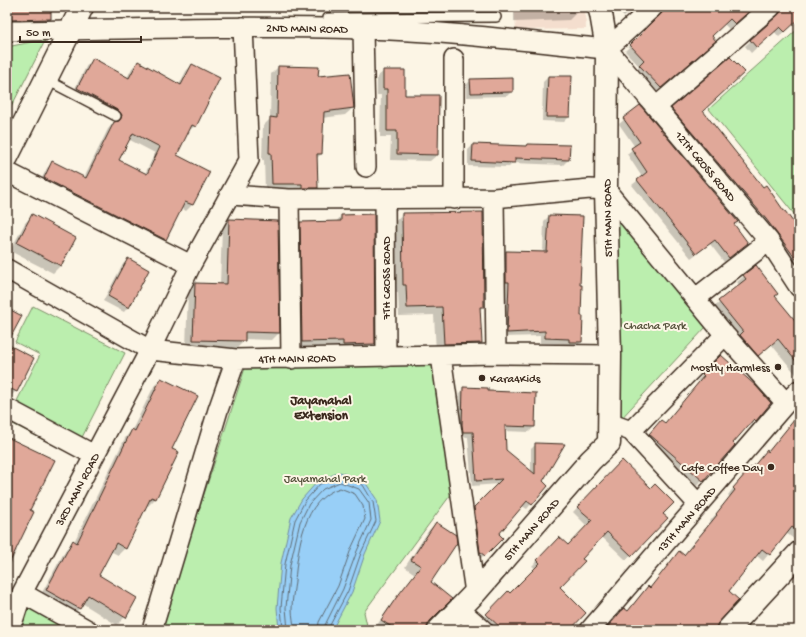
<svg xmlns="http://www.w3.org/2000/svg" width="806" height="637" font-family="'Gochi Hand',sans-serif">
<style>
.built{fill:#f4dece}
.green{fill:#bbeeae;stroke:#7b8c66}
.water{fill:#98cff7;stroke:#738da0}
.shadow{fill:#0003;fill-rule:evenodd}
.lines{fill:none;stroke-linecap:round;stroke-linejoin:round}
.shore{stroke:#606c75;stroke-width:1}
.building{fill:#e0a899;stroke:#3b2a1e;fill-rule:evenodd}
.lane-casing{stroke:#3b2a1e;stroke-width:12}
.street-casing{stroke:#3b2a1e;stroke-width:22}
.secondary-casing{stroke:#3b2a1e;stroke-width:25}
.lane{stroke:#fcf5e5;stroke-width:9}
.street{stroke:#fcf5e5;stroke-width:19}
.secondary{stroke:#fcf5e5;stroke-width:22}
.poi-dot{fill:#3b2a1e;stroke:#fcf5e5;stroke-width:1.5}
.labels{text-anchor:middle;stroke-width:4;stroke-linejoin:round;paint-order:stroke}
.street-label{font-size:12px;fill:#3b2a1e;stroke:#fcf5e5}
.park-label{font-size:12px;fill:#55513b;stroke:#fcf5e5}
.poi-label{font-size:12px;fill:#3b2a1e;stroke:#fcf5e5;text-anchor:end}
.neighbourhood-label{font-size:13px;font-weight:bold;fill:#3b2a1e;stroke:#fcf5e5}
</style>
<rect width="100%" height="100%" fill="#fcf5e5"/>
<filter id="ink" filterUnits="userSpaceOnUse"><feTurbulence type="fractalNoise" baseFrequency=".025" numOctaves="2"/><feDisplacementMap in="SourceGraphic" scale="8" xChannelSelector="R" yChannelSelector="G"/><feConvolveMatrix kernelMatrix="1 2 1 2 8 2 1 2 1" color-interpolation-filters="sRGB"/></filter>
<g filter="url(#ink)">
<path class="built" d="M514,7H585L586,29L516,30Z"/>
<path class="green" d="M799,28V220L709,109Z
M46,39L7,115V47Z
M613,207L706,327L618,422Z
M33,306L125,353L73,455L7,421L40,355L15,342Z
M434,365L452,493L364,612L368,630H160L245,368Z
M26,604L73,630H17Z"/>
<path class="water" d="M340,472L365,482L377,500L380,521L365,554L352,592L332,630H279L277,608L281,563L291,518L302,499L318,481Z"/>
<path class="shadow" d="M7,7H50V19L43,26H7Z
M302,7H376L375,8L302,10Z
M424,7H511L424,9Z
M514,7H578V11L569,20L514,22Z
M620,7H636L624,17L617,10Z
M657,7H754L729,29L724,24L710,37L709,46L655,93L635,71L639,66L625,51L655,22L658,17L659,11Z
M775,7H799V18L779,37L774,31L751,53L745,46L774,20L776,17L777,11Z
M93,60L127,78L132,68L138,62L179,85L186,71L192,65L195,126L188,131L176,156L208,172L192,205L186,211L181,208L165,239L159,245L39,184L47,168L53,162L84,178L108,129L114,122H117L114,116L72,94L87,65ZM128,139L155,153L145,174L117,161Z
M278,67L317,78L353,108L345,115L322,118L321,154L316,159L317,187L309,195L265,191L264,160H262L263,126L270,119L271,74Z
M384,71L404,96L437,155L430,161L390,160L391,137H380L381,95H377V77Z
M548,77H571L569,117L564,122L542,121L543,82Z
M471,80L512,91L507,96L466,97V85Z
M640,107L737,221L733,225L747,243L724,262L710,244L691,258L632,185L642,177L627,154L635,147L619,124Z
M672,109L702,111L763,188L799,231V281L667,114Z
M473,145L525,147L527,145L568,160L563,165L513,163L509,167L468,166V150Z
M482,213L483,306L480,310L481,343L473,351L436,352L434,315L399,316L398,293H395L394,223L402,214Z
M32,216L75,238L60,266L53,273L10,251L25,223Z
M341,216L374,344L369,349H338V346L297,347L296,228L301,223L336,222Z
M549,216L579,286L581,342L576,347L564,346L565,344L540,343V336L502,337L501,257L506,252L543,253L544,221Z
M229,220L279,333L272,340L244,339V341L237,348L186,347L188,291L195,284H220L222,228Z
M128,260V307L124,312L103,301L123,264Z
M756,266L774,296L799,325V378L771,344L752,361L713,308L740,286L737,282Z
M7,345L16,391L11,396L7,394Z
M721,356L755,420L750,426L748,424L697,486L644,440L656,426L664,424L699,382L697,381Z
M161,379L171,449L178,453L155,499L148,506L146,505L125,548L118,555L110,551L97,575L136,598L125,617L117,625L82,603L80,608L72,615L39,598L66,549L73,542H74L125,438L132,430L154,386Z
M464,388L487,392L534,427L529,432L504,431L505,450L531,472V449L536,444L542,481L531,504L527,509L522,506L498,534L502,538L479,560L469,513L499,484L472,486L468,437L458,436L457,430L459,393Z
M799,407V417L795,412Z
M799,420V535L794,539L786,533L763,561L756,555L727,592L714,630H606L624,609L627,612L641,594L648,587L649,589L679,552L684,556L711,521H710L730,497L728,495L745,473L752,467L753,468L768,452L794,421Z
M7,438L29,511L15,549L17,550L7,572Z
M622,462L666,518L626,560L602,537L581,559L558,587L568,630H492L482,620L508,593L510,595L535,568L532,566L559,538L568,546L587,526L573,512Z
M436,523L429,582V621L426,630H378L375,628L390,606L415,574L405,567L429,530Z"/>
<g class="lines">
<path class="shore" d="M283,630L281,608L285,564L295,520L305,501L320,484L340,477L363,485L373,502L376,521L361,553L348,591L329,627V630
M288,630L286,608L290,565L300,522L309,504L323,489L340,482L359,489L369,503L371,520L357,551L343,589L325,625L324,630
M294,630C294,623 292,616 292,609C292,600 294,590 295,581C298,548 303,499 340,488L355,494L363,506L365,519L351,549L338,586L319,622L318,630"/>
</g>
<path class="building" d="M8,7H51V19L9,20Z
M625,7H637L630,13Z
M664,7H754L735,24L730,19L712,36L716,41L661,88L639,65L644,60L630,45L660,15L663,11Z
M782,7H799V19L785,32L780,27L757,48L750,40L778,15L781,11Z
M730,57L745,72L703,111L763,187L766,185L784,211H785L799,230V263L766,219L671,108Z
M93,58L129,78L138,61L181,85L192,64L220,78L196,127L192,125L177,155L210,172L193,205L185,202L166,240L44,178L52,161L86,178L114,122L119,121L121,118L122,115L119,111L77,88ZM133,133L160,147L147,174L119,160Z
M278,66L319,67L318,76L350,73L354,108L324,112L322,154H317L318,188H302V184H272L271,153H269L270,117L277,118Z
M383,70H405V95H439L438,155L397,154V131H387V89H383Z
M548,76H572L570,117H546Z
M513,78V92L471,93L470,79Z
M640,105L738,222L734,224L748,243L729,258L715,240L696,254L637,180L647,172L631,148L640,142L623,118Z
M473,144L526,146L527,144L570,145L569,160L515,158V163L472,161Z
M483,212L484,307H480L482,343L444,344L442,307L407,308L406,285H403L402,213Z
M32,214L76,238L61,266L17,243Z
M374,214L375,344L343,345V341L302,342L300,222L341,221V215Z
M549,215L583,216L580,285H582L581,316H583L582,342H569V339L545,338V331L507,333L509,282H506V251L547,252Z
M229,219L278,221L280,333L245,332V341L193,340L195,283L227,284Z
M128,258L149,270L129,308L108,296Z
M756,265L778,294L775,296L799,325V365L778,339L758,356L740,335L743,332L718,301L746,279L743,275Z
M7,308L22,316L7,344L34,358L17,392L7,387Z
M721,355L756,386L771,403L756,421L754,419L733,443L735,445L703,481L649,434L661,420L665,423L704,376L702,374Z
M161,378L198,396L172,449L179,452L156,499L151,497L126,549L116,543L99,575L137,598L126,618L88,595L80,609L46,590L73,540L77,543L132,429L135,431Z
M463,387L488,388V391L536,393L535,427L505,426L506,450L535,474V443L565,444L543,481L548,486L532,505L527,501L499,534L503,538L485,556L480,552L474,507L502,479L476,481L473,432H463L462,425Z
M799,414V532L792,527L770,555L762,549L729,591L739,600L719,622L715,630H605L624,608L628,611L648,586L650,588L679,551L684,555L717,515L716,514L735,490L733,488L752,466L753,467L767,450L768,452Z
M7,437L55,460L30,510L34,512L7,568Z
M622,460L651,488L655,484L674,503L663,514L668,518L632,556L607,532L582,559L585,561L560,587L586,613L570,630H503L486,614L508,591L510,593L540,563L537,560L559,537L568,545L592,520L577,507Z
M436,522L456,535L457,543L431,582L452,599L430,621L427,627V630H396L381,620L396,598L421,566L411,560Z"/>
<g class="lines">
<defs>
<path id="lane" d="M328,18L496,17
M47,80L116,116"/>
<path id="street" d="M363,29L366,167
M7,31C126,29 245,25 363,29C444,31 526,41 607,49
M607,49L769,241L799,287
M607,49L653,7
M454,59V199
M656,107L771,7
M7,172L191,265
M230,195L289,199L494,198L590,189L606,190L725,335L786,403
M494,198L496,354
M289,199L291,359
M385,199L386,357
M7,269L150,350L236,359L496,354L610,355
M696,298L769,241
M441,356L475,593
M8,409L94,455
M609,423L631,431L725,335
M631,431L698,504
M22,593L88,630
M459,609L483,630
M10,630L22,593L150,350L191,265L249,160L243,27
M152,630L218,410L236,359
M590,630L786,403L799,390"/>
<path id="secondary" d="M7,157L82,7
M439,630L475,593L591,460L609,443L610,355L606,190L607,49L601,14L599,7
M728,630L799,553"/>
</defs>
<use href="#lane" class="lane-casing"/>
<use href="#street" class="street-casing"/>
<use href="#secondary" class="secondary-casing"/>
<use href="#lane" class="lane"/>
<use href="#street" class="street"/>
<use href="#secondary" class="secondary"/>
</g>
</g>
<g class="poi-dot">
<circle cx="778" cy="367" r="4"/>
<circle cx="482" cy="378" r="4"/>
<circle cx="771" cy="467" r="4"/>
</g>
<g class="labels">
<g class="street-label">
<text transform="translate(307 28) rotate(1)" y="4">2ND MAIN ROAD</text>
<text transform="translate(706 166) rotate(50)" y="4">12TH CROSS ROAD</text>
<text transform="translate(607 218) rotate(-91)" y="4">5TH MAIN ROAD</text>
<text transform="translate(386 278) rotate(-90)" y="4">7TH CROSS ROAD</text>
<text transform="translate(297 358) rotate(-1)" y="4">4TH MAIN ROAD</text>
<text transform="translate(77 489) rotate(-62)" y="4">3RD MAIN ROAD</text>
<text transform="translate(686 519) rotate(-49)" y="4">13TH MAIN ROAD</text>
<text transform="translate(531 529) rotate(-49)" y="4">5TH MAIN ROAD</text>
</g>
<g class="park-label">
<text x="655" y="329">Chacha Park</text>
<text x="325" y="482">Jayamahal Park</text>
</g>
<g class="poi-label">
<text x="770" y="371">Mostly Harmless</text>
<text x="490" y="382" text-anchor="start">Kara4Kids</text>
<text x="763" y="471">Cafe Coffee Day</text>
</g>
<g class="neighbourhood-label">
<text x="321" y="404">Jayamahal<tspan x="321" dy="15">Extension</tspan></text>
</g>
</g>
<rect width="806" height="637" fill="none" stroke="#fcf5e5" stroke-width="24"/>
<rect x="12" y="12" width="782" height="613" fill="none" stroke="#3b2a1e" stroke-width="1.5" filter="url(#ink)"/>
<path d="M20 36v6h121v-6" fill="none" stroke="#3b2a1e" stroke-width="2"/>
<text x="26" y="36" font-size="12" fill="#3b2a1e" stroke="#fcf5e5" stroke-width="3" paint-order="stroke">50 m</text>
</svg>
